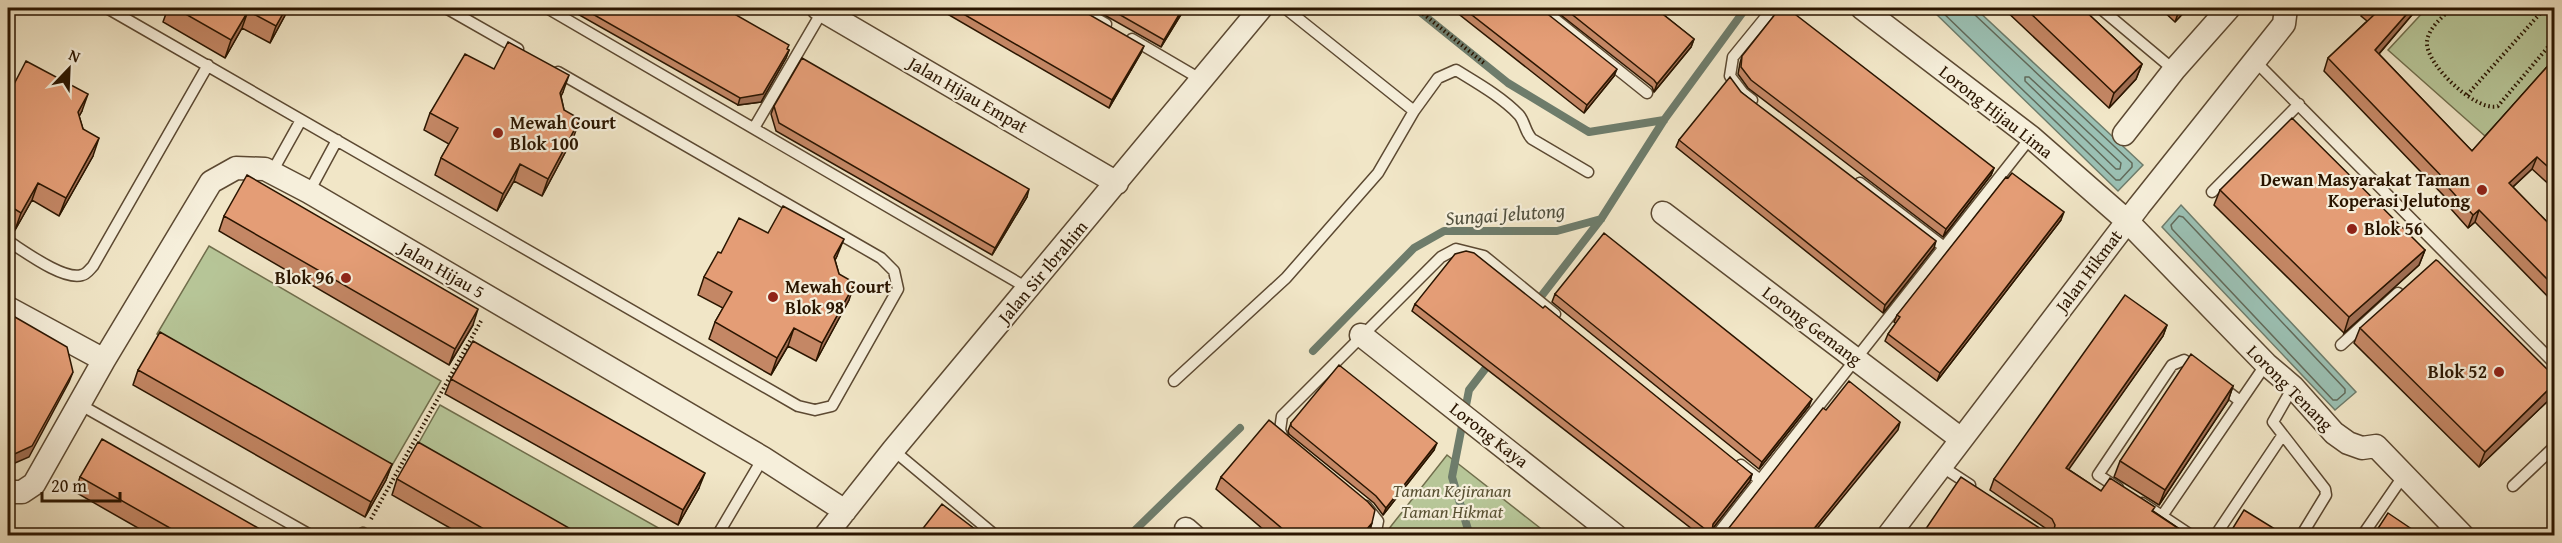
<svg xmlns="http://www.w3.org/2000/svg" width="2562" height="543" font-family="'Gentium Book Plus',serif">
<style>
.green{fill:#b7c698;stroke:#706e4c;stroke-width:1.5}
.water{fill:#9bc0b3;stroke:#6e7c6b;stroke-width:1.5}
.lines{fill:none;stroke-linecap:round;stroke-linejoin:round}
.shore{stroke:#626a5a;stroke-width:1.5}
.stream{stroke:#6e7c6b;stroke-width:8}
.service-casing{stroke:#5c4932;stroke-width:13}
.minor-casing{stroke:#5c4932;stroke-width:25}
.path{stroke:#2a1500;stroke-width:4;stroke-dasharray:1.5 3;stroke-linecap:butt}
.service{stroke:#f6efdb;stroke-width:10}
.minor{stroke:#f6efdb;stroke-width:22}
.wall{fill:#c48765;stroke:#2a1500;stroke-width:1.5}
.shaded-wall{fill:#a06e53;stroke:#2a1500;stroke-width:1.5}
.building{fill:#e49d76;stroke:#2a1500;stroke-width:1.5}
.poi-dot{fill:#8f2418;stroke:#f6efdb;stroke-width:2}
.labels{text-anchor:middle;stroke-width:4.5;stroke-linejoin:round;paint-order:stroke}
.street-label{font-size:18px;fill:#2a1500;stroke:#f6efdb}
.poi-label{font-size:18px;font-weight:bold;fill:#2a1500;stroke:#f6efdb;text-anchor:start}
.park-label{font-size:18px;font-style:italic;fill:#5b5335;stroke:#f6efdb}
.water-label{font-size:20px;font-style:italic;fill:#52513f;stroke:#f6efdb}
</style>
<rect width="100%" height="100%" fill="#f1e6c7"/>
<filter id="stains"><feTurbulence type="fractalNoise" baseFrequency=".00333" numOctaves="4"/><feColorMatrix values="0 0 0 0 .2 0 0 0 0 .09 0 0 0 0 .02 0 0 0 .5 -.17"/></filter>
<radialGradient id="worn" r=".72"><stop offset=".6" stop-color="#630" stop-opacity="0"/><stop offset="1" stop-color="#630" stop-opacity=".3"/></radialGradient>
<path class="green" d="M2427,8H2554V61L2485,136L2388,50Z
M209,246L441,381L390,469L157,334Z
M440,405L671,535H559L413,453Z
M1447,455L1549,535H1384Z"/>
<path class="water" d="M1930,8H1975L2143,165L2118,191Z
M2181,205L2356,392L2335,410L2162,227Z"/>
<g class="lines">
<path class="shore" d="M1938,8L2116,180H2120L2132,167V163L1974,14L1971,8
M2025,77H2029L2121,163L2120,169H2116L2025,81Z
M2179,216L2183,217L2345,389V393L2337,400H2333L2172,229L2171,225Z"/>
<path class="stream" d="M1415,8L1508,83L1589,132L1664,120
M1536,303L1601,219L1664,120L1746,8
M1313,351L1414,248L1444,231H1557L1601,219
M1129,536L1240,428
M1470,536L1452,477L1469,390L1492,360"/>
<defs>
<path id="service" d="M107,8L798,406L815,410L832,406L898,289L894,271L881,258L558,72
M446,8L518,49
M547,8L1029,289
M1078,8L1106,24
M1285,8L1414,111
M1541,8L1647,93
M2100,8L2174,70
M1132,39L1202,80
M2255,61L2554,363
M1752,100L1743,93L1730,76L1733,57L1773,8
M754,128L823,10
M272,172L301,120
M1860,183L1944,247
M309,192L337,140
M2212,192L2299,104
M8,241C24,251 64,281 82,275C87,274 89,270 93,266L208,65
M2341,345L2398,293
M1174,381L1286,278L1378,173L1414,111L1438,78L1456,70C1477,83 1502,97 1519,115C1525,122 1525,132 1532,139L1588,172
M2219,385L2240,401
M2293,387L2273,422L2325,489L2326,495L2301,536
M79,404L312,536
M1284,440L1280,430L1282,416L1441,257L1456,249L1484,256L1555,314
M893,450L996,536
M1741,465L1760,480
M1941,466L1970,485
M2513,486L2554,447
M2118,488L2098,475L2172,365L2184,360L2197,368
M2142,503L2162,516
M1366,506L1378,521L1375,536
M363,533L367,536
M717,536L763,458
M1716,536L2031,137
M2192,536L2162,516L2266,364
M2215,536L2282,436
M2362,536L2404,475"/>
<path id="minor" d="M818,8L1117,183
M1862,8L2031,137L2127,221L2266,364L2293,387L2334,433L2348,443L2362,448L2376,446L2463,536
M2124,134L2174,70L2229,8
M1663,213L1961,439
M8,308L104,360
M1361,335L1616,536
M8,492H22L34,484L104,360L211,182L236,168L265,169L309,192L763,458L845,511
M1186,529L1194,536
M825,536L893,450L1261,8
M1888,536L2139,206L2284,24L2286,8"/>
</defs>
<use href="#service" class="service-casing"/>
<use href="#minor" class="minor-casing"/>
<path class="path" d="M1416,8L1485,64
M2451,8C2443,17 2428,28 2427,42C2425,64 2477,113 2498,106L2554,40
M2550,8L2554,12
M2467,95L2545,8
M371,519L481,321"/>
<use href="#service" class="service"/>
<use href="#minor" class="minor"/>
</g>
<path class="wall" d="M168,8H289L270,43L242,28L225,58L163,22Z
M567,8H724L789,50L786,58L761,102L738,105Z
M937,8H1078L1141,53L1109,108Z
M1092,8H1185L1161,47Z
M1451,8H1540L1614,76L1584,113Z
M1552,8H1655L1694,39L1691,47L1654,92L1652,87Z
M2003,8H2082L2142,64L2136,79L2109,108Z
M2160,8H2188L2175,22Z
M2365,8H2417L2416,10L2379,54L2472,151L2554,59V189L2532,169L2513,187L2554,229V303L2475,222L2468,228L2443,200L2444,196L2324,71L2328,58L2367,21L2361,16Z
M1742,56L1994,168L1991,175L1943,237L1748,88L1738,74L1740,63Z
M494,69L563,92L561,96L564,110L574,136L542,196L514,181L497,211L435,175L441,158L449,144L424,130L430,113Z
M8,86L12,88L82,111L79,116L83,129L93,156L59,216L32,200L15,230L8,226Z
M1741,92L1934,248L1883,313L1676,147L1679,140Z
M774,106L1027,197L992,255L776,131L771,114Z
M2220,190L2425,250L2419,265L2344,333L2214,205Z
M224,216L473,325L449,365L219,231Z
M2061,220L1937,381L1885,341L1888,334L1896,323L1894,322L1897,315Z
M768,233L837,256L835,260L839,274L849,300L816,361L788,346L771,375L709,339L715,322L723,308L698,295L704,277L721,253Z
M1555,294L1809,406L1759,469L1552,302Z
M1415,304L1752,474L1750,481L1712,529V531L1717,536H1701L1412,311Z
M2167,325L2163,336L2068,469L2101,491L2153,511L2190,536H1921L2044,531L2049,532L2048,530L1990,490L1994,479Z
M2360,328L2553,396L2479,467L2354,343Z
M138,370L392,464L386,480L365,517L133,385Z
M451,379L699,488L678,525L445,394Z
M2233,386L2228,401L2159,505L2114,477L2120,461Z
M1291,423L1434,450L1383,515L1374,503L1289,434L1288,431Z
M80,477L272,536H152L75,492Z
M1221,477L1368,535L1271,536L1216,489Z
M397,479L583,536H464L392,495Z"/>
<path class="shaded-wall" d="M286,8H289L270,43L276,26Z
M1183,8H1185L1161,47L1164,40Z
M2180,8H2188L2175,22Z
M2412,8H2417L2416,10L2371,63L2375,50Z
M248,11L242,28L225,58L231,40Z
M1694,39L1691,47L1654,92L1657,84Z
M1144,46L1141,53L1109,108L1112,100Z
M789,50L786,58L761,102L738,105L740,98Z
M2142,64L2136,79L2109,108L2114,93Z
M1617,69L1614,76L1584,113L1587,105Z
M569,75L563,92L554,110L560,93Z
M88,94L82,111L72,129L78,112Z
M580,119L574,136L542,196L548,179Z
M99,138L93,156L59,216L66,198Z
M2537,157L2532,169L2504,195L2509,183Z
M520,164L514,181L497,211L503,194Z
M1994,168L1991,175L1943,237L1946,229Z
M38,183L32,200L15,230L21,213Z
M1029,189L1027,197L992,255L995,248Z
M2479,210L2475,222L2468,228L2473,215Z
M2064,212L2061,220L1937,381L1940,373Z
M844,239L837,256L828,274L834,257Z
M1936,241L1934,248L1883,313L1885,305Z
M2425,250L2419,265L2344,333L2349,317Z
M855,283L849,300L816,361L822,343Z
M478,309L473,325L449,365L455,349Z
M2167,325L2163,336L2062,479L2066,468Z
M794,328L788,346L771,375L777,358Z
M73,372L69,382L29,457L8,466V457Z
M2554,384V391L2553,396L2479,467L2485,452Z
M2233,386L2228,401L2159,505L2165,490Z
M1812,399L1809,406L1759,469L1762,462Z
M1900,422L1898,430L1811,536H1808Z
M1437,443L1434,450L1383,515L1386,508Z
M392,464L386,480L365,517L371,502Z
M705,473L699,488L678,525L683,510Z
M1752,474L1750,481L1710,532L1713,524Z
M1372,523L1368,535L1361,536Z"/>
<path class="building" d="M175,8H286L276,26L248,11L231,40Z
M582,8H724L789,45L787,49L789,50L763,94L740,98Z
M953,8H1078L1144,46L1112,100Z
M1108,8H1183L1164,40Z
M1463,8H1540L1617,69L1587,105Z
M1564,8H1655L1694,39L1657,84L1654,80Z
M1780,8H1787L1994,168L1946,229L1751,80L1741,67L1742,56Z
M2025,8H2082L2142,64L2114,93Z
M2370,8H2412L2375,50L2472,151L2554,59V172L2537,157L2509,183L2554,229V286L2479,210L2473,215L2448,187L2450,185L2328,58L2376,13Z
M508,42L569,75L560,93L564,110L580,119L548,179L520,164L503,194L441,158L458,128L430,113L465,54L494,69Z
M802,58L1029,189L995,248L779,123L774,106Z
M26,61L88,94L78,112L83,129L99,138L66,198L38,183L21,213L8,205V86L12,88Z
M1730,77L1741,92L1936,241L1885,305L1679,140Z
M2292,118L2425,250L2349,317L2220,190Z
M2012,173L2064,212L1940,373L1888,334L1900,317L1897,315L2006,177L2008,178Z
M247,175L478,309L455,349L224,216Z
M783,206L844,239L834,257L839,274L855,283L822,343L794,328L777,358L715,322L732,292L704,277L718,252L721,253L739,218L768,233Z
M1604,233L1812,399L1762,462L1555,294Z
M1466,251L1474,253L1543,308L1545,306L1752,474L1713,524L1712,531L1717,536H1714L1415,304L1455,254Z
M2436,260L2438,261L2554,376V384L2485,452L2360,328Z
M2125,295L2167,325L2066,468L2101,491L2110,478L2155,507L2152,511L2190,536H1921L1961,477L2044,531L2048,532L2054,530L2055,525L2052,519L1994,479Z
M8,313L67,347L73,372L32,446L8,457Z
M160,332L392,464L371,502L138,370Z
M473,341L705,473L683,510L451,379Z
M2191,354L2233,386L2165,490L2120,461Z
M1339,365L1437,443L1386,508L1376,496L1291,426V423Z
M1849,381L1900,422L1808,536H1718L1725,533L1823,408L1826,410Z
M1269,420L1368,502L1375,510L1372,523L1361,536H1291L1221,477Z
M102,439L272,536H184L80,477Z
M418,442L583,536H496L397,479Z
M942,504L984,536H917Z
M2244,510L2283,534L2282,536H2228Z
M2388,513L2422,536H2373Z"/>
<g class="poi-dot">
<circle cx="498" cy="133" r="6"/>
<circle cx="2482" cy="190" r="6"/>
<circle cx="2352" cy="229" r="6"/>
<circle cx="346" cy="278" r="6"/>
<circle cx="773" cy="297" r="6"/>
<circle cx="2499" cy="372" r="6"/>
</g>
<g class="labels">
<g class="street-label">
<text transform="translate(968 95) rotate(30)" y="6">Jalan Hijau Empat</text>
<text transform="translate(1996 112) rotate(38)" y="6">Lorong Hijau Lima</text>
<text transform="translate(442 270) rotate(30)" y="6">Jalan Hijau 5</text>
<text transform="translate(2089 271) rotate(-53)" y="6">Jalan Hikmat</text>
<text transform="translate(1043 272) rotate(-50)" y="6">Jalan Sir Ibrahim</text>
<text transform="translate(1812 326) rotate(37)" y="6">Lorong Gemang</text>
<text transform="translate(2290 388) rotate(45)" y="6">Lorong Tenang</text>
<text transform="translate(1489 435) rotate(38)" y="6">Lorong Kaya</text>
</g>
<g class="poi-label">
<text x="510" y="129">Mewah Court<tspan x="510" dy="21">Blok 100</tspan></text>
<text x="2470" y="186" text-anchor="end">Dewan Masyarakat Taman<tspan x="2470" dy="21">Koperasi Jelutong</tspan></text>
<text x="2364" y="235">Blok 56</text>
<text x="334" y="284" text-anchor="end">Blok 96</text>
<text x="785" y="293">Mewah Court<tspan x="785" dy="21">Blok 98</tspan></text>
<text x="2487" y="378" text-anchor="end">Blok 52</text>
</g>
<g class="park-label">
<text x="1452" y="497">Taman Kejiranan<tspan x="1452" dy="21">Taman Hikmat</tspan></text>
</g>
<g class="water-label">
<text transform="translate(1505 214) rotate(-4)" y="7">Sungai Jelutong</text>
</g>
</g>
<rect width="2562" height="543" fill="none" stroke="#f1e6c7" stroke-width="30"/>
<rect x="9" y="9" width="2544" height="525" fill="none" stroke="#2a1500" stroke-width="3"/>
<rect x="15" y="15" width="2532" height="513" fill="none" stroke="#2a1500" stroke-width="1.5"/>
<g transform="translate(69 69) rotate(23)" stroke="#f6efdb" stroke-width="4.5" paint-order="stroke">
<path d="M0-4.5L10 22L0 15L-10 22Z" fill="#2a1500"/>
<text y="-9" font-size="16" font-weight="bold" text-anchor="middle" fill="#2a1500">N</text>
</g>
<path d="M42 492v9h78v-9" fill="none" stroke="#2a1500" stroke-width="3"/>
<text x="51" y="492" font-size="18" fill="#2a1500" stroke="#f6efdb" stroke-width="4.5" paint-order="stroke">20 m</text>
<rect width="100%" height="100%" filter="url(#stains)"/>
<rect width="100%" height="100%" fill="url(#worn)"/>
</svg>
